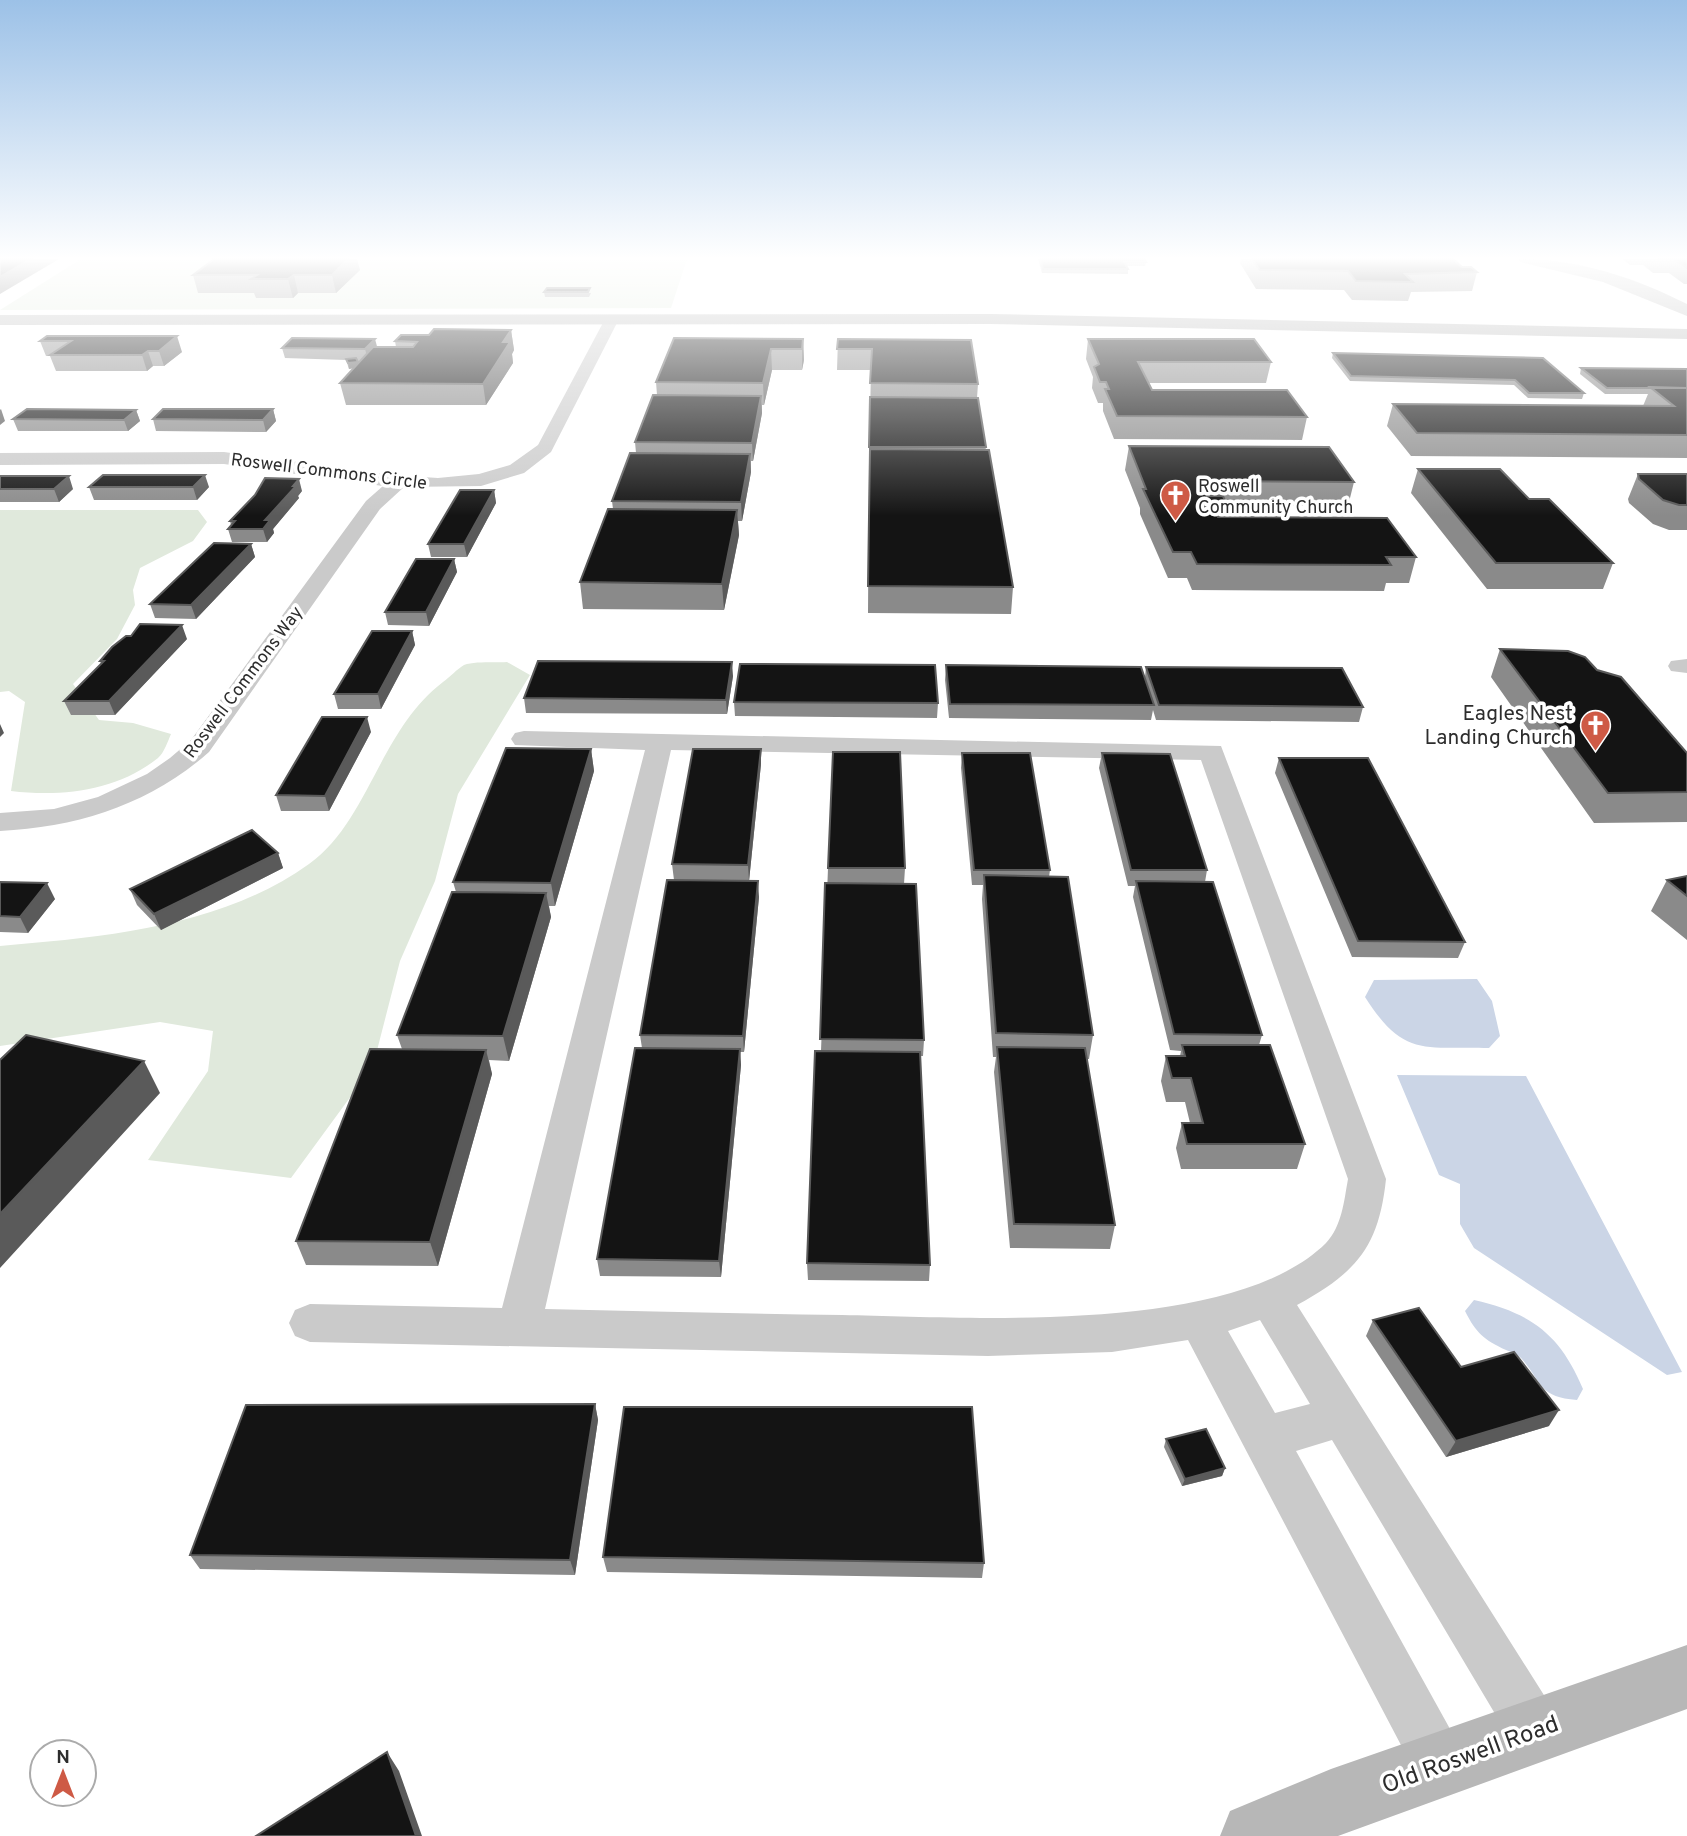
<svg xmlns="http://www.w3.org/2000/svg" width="1687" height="1836" font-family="Overpass,sans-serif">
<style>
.green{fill:#e0e9dc}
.water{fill:#cbd5e6}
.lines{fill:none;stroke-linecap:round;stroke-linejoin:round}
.street{fill:#cacaca;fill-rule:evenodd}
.secondary{fill:#b7b7b7;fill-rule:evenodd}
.wall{fill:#8a8a8a}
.shaded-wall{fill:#5a5a5a}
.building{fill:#141414;stroke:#5a5a5a;stroke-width:2}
.labels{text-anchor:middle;stroke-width:7;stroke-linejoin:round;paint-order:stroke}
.far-street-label{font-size:18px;fill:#2d2d2d;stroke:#fff}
.far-poi-label{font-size:18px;fill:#2d2d2d;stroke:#fff;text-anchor:start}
.poi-label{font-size:21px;fill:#2d2d2d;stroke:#fff;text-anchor:end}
.near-street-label{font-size:24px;fill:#2d2d2d;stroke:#fff}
</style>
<rect width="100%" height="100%" fill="#fff"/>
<path class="green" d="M81,259H687L671,308L0,310Z
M0,510H198L207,522L193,541L140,568L133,590L135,605L117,639L73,684L99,720L133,723L171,734C168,741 164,753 158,758C117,791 62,797 11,791L25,702L9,691L0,692Z
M507,662L530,675L458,794L435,881L400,961L373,1066L291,1178L148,1160L208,1071L213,1031L160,1022L0,1046V946C105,937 221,927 309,864C369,821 379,731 443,682C450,677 457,669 464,665C475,661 495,663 507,662Z"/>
<path class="water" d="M1477,979L1492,1001L1500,1036L1489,1048C1423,1046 1404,1058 1365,997L1374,980Z
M1397,1075L1526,1076L1682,1372L1667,1375L1474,1248L1460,1224V1184L1439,1175Z
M1474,1300C1531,1313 1560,1334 1583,1389L1577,1400C1538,1397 1543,1383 1521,1358C1517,1354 1511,1352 1506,1350C1484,1340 1476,1333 1465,1311Z"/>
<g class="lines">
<path class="street" d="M612,315L619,319L551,452L524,473L481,486L404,487L380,509L209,752C150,804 79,827 0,831V813L54,809L98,797L147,774L170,758L191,740L366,501L383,486L224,464L0,465V453L224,452L392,475L438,478L479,474L510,465L538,445L605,319Z
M1687,659V673L1671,671L1668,666L1671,661Z
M524,731L1221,746L1386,1179C1379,1247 1356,1273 1297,1305L1554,1711L1562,1730L1554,1749L1535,1757L1516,1749L1332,1440L1296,1451L1470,1765L1462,1785L1442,1793L1422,1785L1188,1340L1112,1352L988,1356L310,1342L295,1336L289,1323L295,1310L310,1304L502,1308L645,750L515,745L511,739L515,733ZM671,750L1201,760L1348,1179C1344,1201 1342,1226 1326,1243C1232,1336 967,1317 842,1315C743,1314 644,1311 545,1309ZM1260,1320L1310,1404L1275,1413L1228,1331Z"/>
<path class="secondary" d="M1518,259C1576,258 1636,278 1687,304V316L1603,282L1520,262Z
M991,314L1687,329V339L991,324L0,325V315Z
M1687,1645V1709L1338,1836H1220L1230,1811L1331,1769Z"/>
</g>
<path class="wall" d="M1038,259H1144L1146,262L1145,266H1127L1128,269V274L1042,273Z
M1241,259H1453L1462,267L1477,272L1472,291L1411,292L1408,301L1352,300L1344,290L1256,289L1240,263Z
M1622,259H1687V284H1684L1669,273H1653L1643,265H1630Z
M360,270L336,293H298L293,298H256L254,293H198L193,275Z
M547,288L591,293L589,297H545L544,292Z
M511,330L514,350L512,354L513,363L486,405H346L340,383L354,368L349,369L346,360L285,358L282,348L396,347L395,341L429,335Z
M47,336L182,352L164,366H153L147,371H56L50,356H46L40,341Z
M803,339L804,360L802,370H772L764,405H762V413L753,461H751V472L742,521H738L739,535L724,610L583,609L580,582L613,509L612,501L636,453L635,442L657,395L656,382Z
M838,339L978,384L977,398L986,450L1013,587L1011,614L868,613L869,464L871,370H837Z
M1088,339L1271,362L1266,383H1148L1152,390L1307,417L1302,440L1114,439L1103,411V403H1098L1092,388L1093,377L1086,359Z
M1333,353L1543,358L1584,393L1582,399L1528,398L1514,385L1350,381L1332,358Z
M1581,368L1687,369V458L1411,456L1387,426L1393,404L1643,406L1648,394H1605L1580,374Z
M273,409L276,421L266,432L156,431L153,419Z
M136,410L140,421L128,431H18L13,419Z
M1129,446L1354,482L1348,506H1227L1225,517L1416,557L1409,583H1386L1384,591L1192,590L1187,578H1168L1140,514V508L1125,470Z
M1418,469L1529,499L1613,563L1603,589H1487L1411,493Z
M1638,474H1687V530H1669L1653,524L1629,503L1628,499Z
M0,476L73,489L59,502H0Z
M89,487H209L197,500H94Z
M494,490L496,503L467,557H431L428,544Z
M302,491L298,496L299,498L273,529L274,533L267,542H232L228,529L231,525L230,521Z
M251,544L255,557L196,619L155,618L150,604Z
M454,559L457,572L429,626L388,625L385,612Z
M412,631L415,645L381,709H338L334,694Z
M187,639L115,715H71L64,701L101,664L100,661Z
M1500,649L1597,670L1687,753V822L1594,823L1491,677Z
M946,665L1145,677L1146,667L1363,707L1359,722L1156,720L1153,710L1151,720L949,718L945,680Z
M733,676L727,714L526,713L524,698Z
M734,702L938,703L937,718L735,716Z
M371,732L329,811H281L276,795Z
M591,749L594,771L555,906H549L551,917L509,1061L489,1060L492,1074L438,1266L306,1265L296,1241L402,1049L397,1035L456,892L453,882Z
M962,753L1050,870L1049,877L1093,1035L1089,1059H1087L1115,1225L1110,1249L1010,1248L994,1072L996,1057H993L982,899L983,885H972L961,768Z
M1102,753L1207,870L1205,882L1262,1035L1259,1045L1305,1144L1297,1169H1181L1176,1148L1182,1123H1190L1185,1102H1166L1161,1081L1166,1056H1180L1181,1051L1170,1050L1133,897L1135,886H1128L1099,768Z
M1279,758L1465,942L1458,958L1352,957L1275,773Z
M761,764L749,881L674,880L672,864Z
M278,853L283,868L161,930L137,905L130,889Z
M828,868H905L904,884L924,1040L923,1056H920L930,1265L929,1281L808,1280L807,1263L821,1051Z
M1687,876V940L1651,911L1667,880Z
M0,882L55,899L28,933L0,932Z
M759,897L744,1052H740L741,1065L721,1277L600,1276L597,1259L642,1048L640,1035Z
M1373,1320L1461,1367L1549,1426L1446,1457L1366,1336Z
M595,1404L598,1420L575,1575L200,1569L190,1555Z
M1166,1439L1225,1468L1222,1476L1182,1486L1164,1447Z
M603,1557L984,1563L982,1578L607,1572Z"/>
<path class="shaded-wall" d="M31,259H59L0,294V277Z
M342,259H357L360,270L336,293L332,275Z
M294,275L298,293L293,298L288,279Z
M511,330L514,350L512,354L513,363L486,405L483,384L503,342Z
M177,336L182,352L164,366L159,351Z
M375,339L378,350L368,360L365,349Z
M803,339L804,360L802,370V349Z
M771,349L772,370L764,405L763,383Z
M148,351L153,366L147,371L142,355Z
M358,362L359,367L349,369L348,363Z
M761,396L762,413L753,461L752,443Z
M1,409L5,421L0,425V410Z
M273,409L276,421L266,432L263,420Z
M136,410L140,421L128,431L124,420Z
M750,454L751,472L742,521L741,502Z
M205,475L209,487L197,500L193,487Z
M69,476L73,489L59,502L54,489Z
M299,479L302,491L298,496L299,498L273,529L274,533L267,542L263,529L265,520Z
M494,490L496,503L467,557L464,544Z
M737,510L739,535L724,610L722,584Z
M251,544L255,557L196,619L191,605Z
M454,559L457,572L429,626L426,612Z
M182,625L187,639L115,715L109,701Z
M412,631L415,645L381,709L378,694Z
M732,662L733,676L727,714L726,700Z
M367,717L371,732L329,811L325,796Z
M0,724L4,733L0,737Z
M591,749L594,771L555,906L551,883Z
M761,749V764L749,881L748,865Z
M278,853L283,868L161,930L154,914Z
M758,881L759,897L744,1052L743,1036Z
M47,883L55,899L28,933L20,917Z
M546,893L551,917L509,1061L503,1036Z
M740,1049L741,1065L721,1277L719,1261Z
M486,1050L492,1074L438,1266L430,1242Z
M144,1061L160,1093L0,1268V1214Z
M595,1404L598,1420L575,1575L570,1560Z
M1559,1410L1549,1426L1446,1457L1456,1441Z
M1225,1468L1222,1476L1182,1486L1185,1479Z
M387,1752L399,1771L422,1836H416Z"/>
<path class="building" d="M0,259H31L0,277Z
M214,259H348L332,275H294L288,279H251L257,275H193Z
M1040,259H1144L1146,262H1124L1128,269H1043Z
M1252,259H1453L1462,267H1471L1477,272L1405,274L1413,282L1356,281L1348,271L1260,270Z
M1658,259H1687V268L1674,259Z
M547,288H590L588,292H544Z
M434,329L511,330L503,342H510L483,384L340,383L373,347H413L417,342L395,341L401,335H429Z
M47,336H177L159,351H148L142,355H50L71,341H40Z
M292,338L375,339L365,349L282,348Z
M674,338L803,339L802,349H771L763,383L656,382Z
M838,339L971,340L978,384L870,383L872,349H837Z
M1088,339H1254L1271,362H1138L1152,390H1287L1307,417L1117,416L1105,389H1109L1106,382H1100L1094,367L1099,364Z
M1333,353L1543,358L1584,393H1529L1515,380L1351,376Z
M356,358L358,362L348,363L346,359Z
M1581,368L1687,369V388H1607Z
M1650,387L1687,388V435L1417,433L1393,404L1674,406Z
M653,395L761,396L752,443L635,442Z
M870,397L978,398L986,447H869Z
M27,409L136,410L124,420L13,419Z
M163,409H273L263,420L153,419Z
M1129,446L1329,447L1354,482L1200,481L1207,496H1223L1227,505H1212L1218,517L1387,518L1416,557H1386L1391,565L1197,564L1191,552H1173L1143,489H1146Z
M870,449L989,450L1013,587L868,586Z
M630,453L750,454L741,502L612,501Z
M1418,469H1500L1529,499H1549L1613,563H1496Z
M1638,474H1687V505H1679L1663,500L1639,479Z
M103,475H205L193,487H89Z
M0,476H69L54,489H0Z
M265,478L299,479L293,486H296L265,520H270L263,529H228L235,521H230L255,495Z
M460,490H494L464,544H428Z
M608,509L737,510L722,584L580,582Z
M214,543L251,544L191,605L150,604Z
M416,559H454L426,612H385Z
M140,624L182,625L109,701H64L104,661H100L112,647L126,636H131Z
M372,631H412L378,694H334Z
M1500,649L1568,651L1585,657L1597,670L1621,677L1687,753V792L1608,793Z
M538,661L732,662L726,700L524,698Z
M740,664L935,665L938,703L734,702Z
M946,665L1141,667L1154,705L950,704Z
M1146,667L1342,668L1363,707L1159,705Z
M322,717H367L325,796L276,795Z
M506,748L591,749L551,883L453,882Z
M693,749H761L748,865L672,864Z
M833,752H900L905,868H828Z
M962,753H1030L1050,870H974Z
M1102,753L1170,754L1207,870H1131Z
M1279,758H1368L1465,942L1358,941Z
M252,830L278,853L154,914L130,889Z
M984,875L1068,877L1093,1035L996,1033Z
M1687,876V896L1667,880Z
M667,880L758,881L743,1036L640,1035Z
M1136,881L1213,882L1262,1035L1174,1034Z
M0,882L47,883L20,917L0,916Z
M825,883L916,884L924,1040L820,1039Z
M452,892L546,893L503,1036L397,1035Z
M26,1035L144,1061L0,1214V1060Z
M1182,1045H1270L1305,1144H1187L1182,1123H1203L1191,1078H1172L1166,1056H1185Z
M997,1047L1085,1048L1115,1225L1014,1224Z
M635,1048L740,1049L719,1261L597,1259Z
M370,1049L486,1050L430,1242L296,1241Z
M815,1051L920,1052L930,1265L807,1263Z
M1419,1308L1461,1367L1514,1352L1559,1410L1456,1441L1373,1320Z
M595,1404L570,1560L190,1555L246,1405Z
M624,1407H972L984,1563L603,1557Z
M1206,1429L1225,1468L1185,1479L1166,1439Z
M387,1752L416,1836H256Z"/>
<linearGradient id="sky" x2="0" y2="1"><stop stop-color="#9cc1e7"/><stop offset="0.5" stop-color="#fff"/><stop offset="1" stop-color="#fff" stop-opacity="0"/></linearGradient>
<rect width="1687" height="516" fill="url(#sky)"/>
<defs>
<symbol id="church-pin" viewBox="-11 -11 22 30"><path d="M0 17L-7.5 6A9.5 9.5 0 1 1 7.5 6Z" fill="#ce5a45" stroke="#fff"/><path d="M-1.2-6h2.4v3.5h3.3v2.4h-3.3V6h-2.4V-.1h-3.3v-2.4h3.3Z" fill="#fff"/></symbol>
</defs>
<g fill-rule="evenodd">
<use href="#church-pin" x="1158" y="478" width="35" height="47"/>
<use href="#church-pin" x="1578" y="708" width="35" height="47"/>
</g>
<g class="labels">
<g class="far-street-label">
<text transform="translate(329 471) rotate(7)" y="6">Roswell Commons Circle</text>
<text transform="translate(243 682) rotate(-53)" y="6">Roswell Commons Way</text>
</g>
<g class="far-poi-label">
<text x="1198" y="492">Roswell<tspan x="1198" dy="21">Community Church</tspan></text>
</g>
<g class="poi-label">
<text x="1573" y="720">Eagles Nest<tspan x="1573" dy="24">Landing Church</tspan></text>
</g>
<g class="near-street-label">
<text transform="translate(1470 1754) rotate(-20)" y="8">Old Roswell Road</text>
</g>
</g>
<g transform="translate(63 1773)"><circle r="33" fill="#ffffff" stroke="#ababab" stroke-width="2"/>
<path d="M0-5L12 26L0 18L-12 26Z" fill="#ce5a45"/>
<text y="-10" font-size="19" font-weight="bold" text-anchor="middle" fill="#2d2d2d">N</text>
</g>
</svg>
